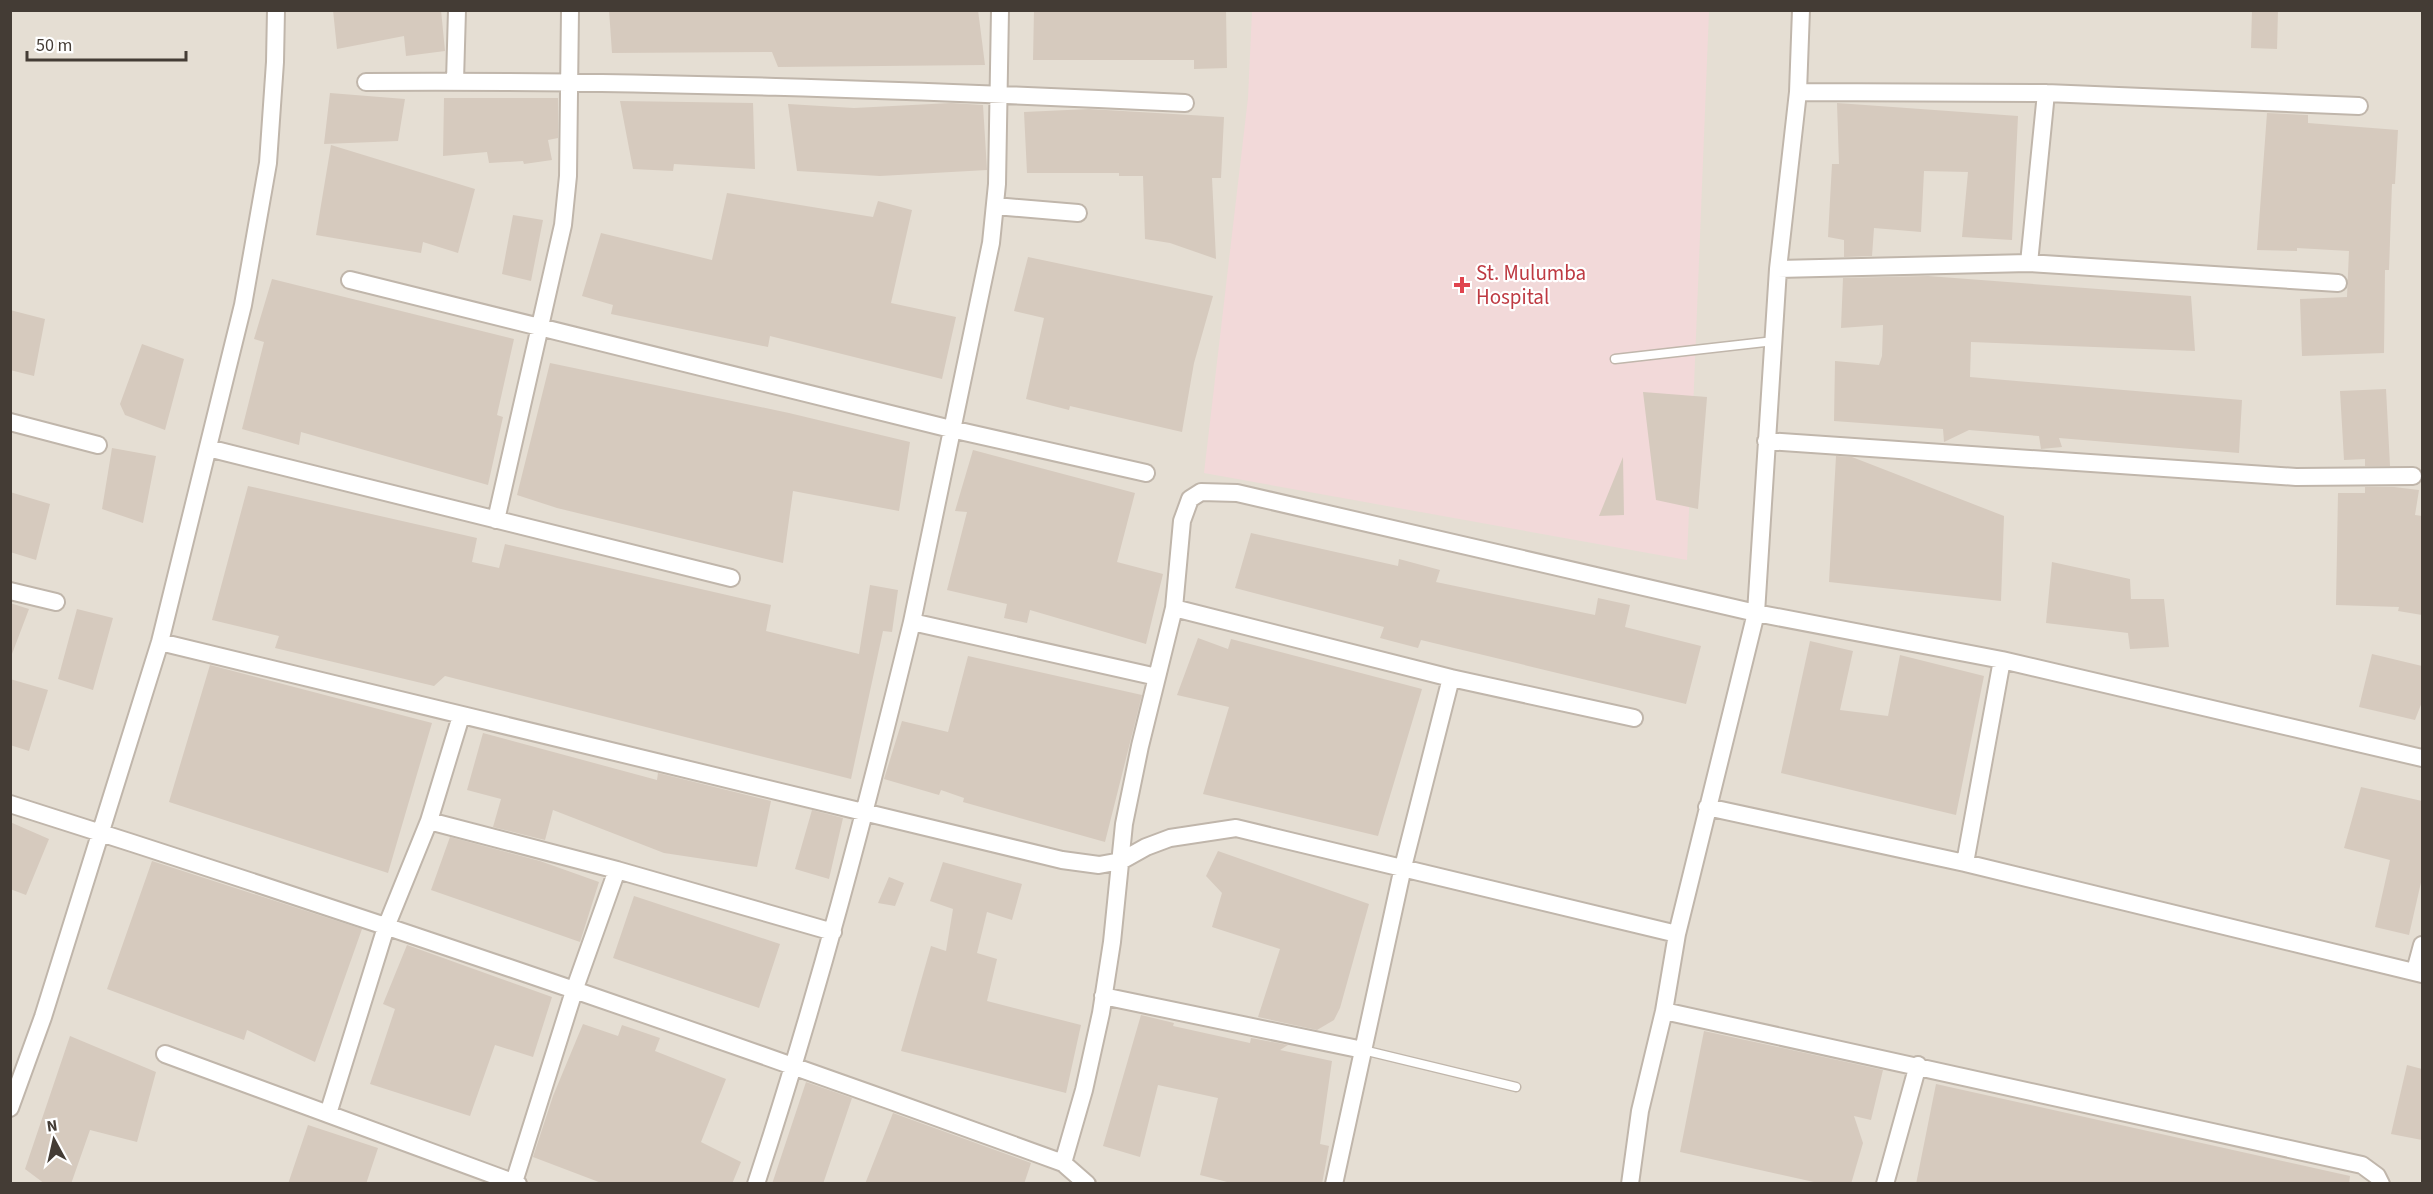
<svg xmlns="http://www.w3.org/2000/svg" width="2433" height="1194" font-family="'Source Sans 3',sans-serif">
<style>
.residential{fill:#e5ded3}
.medical{fill:#f2d9d9}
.building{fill:#d6cabe}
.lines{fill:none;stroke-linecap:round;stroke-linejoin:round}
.lane-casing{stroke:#c0b6ab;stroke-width:11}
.street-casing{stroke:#c0b6ab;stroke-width:20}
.lane{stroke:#fff;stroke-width:8}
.street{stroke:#fff;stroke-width:16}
.health-dot{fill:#e0444e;stroke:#fff;stroke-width:2}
.labels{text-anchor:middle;stroke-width:4.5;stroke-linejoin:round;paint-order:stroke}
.health-label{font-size:21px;fill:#be3a42;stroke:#fff;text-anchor:start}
</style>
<rect width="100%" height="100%" fill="#f2ece5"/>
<path class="residential" d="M11,11H2422V1183H11Z"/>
<path class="medical" d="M1252,11H1709L1687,560L1204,473L1248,98Z"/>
<path class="building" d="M333,10H441L445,51L406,56L404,36L337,49Z
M609,10H978L985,65L778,67L772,52L612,53Z
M1034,10H1226L1227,68L1194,69V60H1033Z
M2252,10H2278L2277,49L2251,48Z
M330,93L405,99L398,141L324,144Z
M444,98H558V138L548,140L552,160L524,164L523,161L489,163L487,152L443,156Z
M620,101L753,103L755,169L674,164L673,171L633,169Z
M951,103L983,105L987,170L880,176L797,171L788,104L854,108Z
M1837,103L2018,116L2012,240L1962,237L1968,172L1924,171L1921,232L1874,228L1872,256L1844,257V240L1828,237L1832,164H1839Z
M1089,109L1224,117L1221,178H1212L1216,259L1170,243L1145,239L1143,176H1119V173H1027L1024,112Z
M2267,113L2308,115V123L2398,130L2395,184H2392L2389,270H2385L2384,353L2302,356L2300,299L2347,297L2349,251L2297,248V251L2257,250Z
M331,145L475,189L458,253L423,242L421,253L316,235Z
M727,193L873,217L878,201L912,210L891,303L956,317L942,379L770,336L768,347L611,314L613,305L582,296L601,233L712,260Z
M513,215L543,220L531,281L502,274Z
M1028,257L1213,296L1194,363L1182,432L1070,406L1069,410L1026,399L1044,318L1014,311Z
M1928,276L2191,296L2195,351L1971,342L1970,377L2242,400L2239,453L2059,438L2062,447L2041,449L2039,436L1969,430L1944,442L1943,429L1834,421L1835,361L1879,365L1882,356L1883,325L1841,328L1843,278Z
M272,279L514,339L497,415L503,417L488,485L301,432L299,445L242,429L264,342L254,339Z
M10,310L45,319L34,376L10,370Z
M142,344L184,359L165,430L125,415L120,404Z
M550,363L789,413L910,442L899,511L793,491L783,563L557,508L517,495Z
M2386,389L2390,466H2365V459L2344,460L2340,391Z
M1643,392L1707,397L1698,509L1656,500Z
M112,448L156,456L143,523L102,509Z
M973,450L1135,493L1117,562L1163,574L1146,644L1030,610L1027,623L1004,618L1007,604L947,590L967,512L955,511Z
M1836,456L1852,457L2004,516L2001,601L1829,582Z
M1623,457L1624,515L1599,516Z
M248,486L477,538L472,562L499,568L505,544L771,605L766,631L859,654L870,585L898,590L892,632L883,631L851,779L445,676L434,686L275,648L279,636L212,620Z
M2365,487H2394L2419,490L2415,515L2422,516V615L2398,611L2399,607L2336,605L2338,493H2365Z
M10,492L50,504L36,560L10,552Z
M1251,533L1398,566L1399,559L1440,570L1436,582L1595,615L1598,598L1630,605L1625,627L1701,646L1686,704L1421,640L1418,648L1380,638L1384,627L1235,588Z
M2052,562L2130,579L2131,599H2164L2169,647L2130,649L2128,633L2046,623Z
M10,603L29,609L12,654L10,653Z
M77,609L113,618L93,690L58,679Z
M1198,638L1228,649L1231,639L1422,689L1378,836L1203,794L1229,707L1177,695Z
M1810,641L1853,651L1840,710L1888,716L1900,655L1984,676L1956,815L1781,773Z
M2372,654L2422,666V702L2415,720L2359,707Z
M968,656L1142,695L1105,842L963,802L964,798L941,790L939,795L884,779L902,721L948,732Z
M210,665L432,723L388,873L169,802Z
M10,679L48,690L29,751L10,745Z
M483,733L657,780L658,773L771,801L757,867L664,853L553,810L545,840L493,827L501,799L467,790Z
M2361,787L2422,801V878L2409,935L2375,927L2390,860L2344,848Z
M812,810L843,818L829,879L795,869Z
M10,822L49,839L26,895L10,889Z
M450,837L540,861L599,882L580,942L431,890Z
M1218,851L1369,904L1340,1008L1334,1020L1317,1030L1258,1017L1280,949L1212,927L1222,893L1206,876Z
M152,861L362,929L315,1062L247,1030L244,1040L107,989Z
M943,862L1022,884L1012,920L987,912L977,953L997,959L987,1001L1081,1025L1066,1093L901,1051L931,946L946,951L953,909L930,901Z
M889,877L904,883L895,906L878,903Z
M634,896L780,944L759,1008L613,958Z
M407,945L552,997L533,1057L495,1045L470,1116L370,1084L395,1009L383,1004Z
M1141,1015L1174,1023L1173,1026L1250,1043L1251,1038L1288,1045L1280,1050L1332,1061L1320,1144L1329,1146L1322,1184H1235L1200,1175L1218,1098L1158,1085L1140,1157L1103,1146Z
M583,1024L618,1036L622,1025L660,1038L655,1051L726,1079L701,1142L741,1162L732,1184H604L533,1157L553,1096Z
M1704,1031L1883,1070L1871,1120L1854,1116L1863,1143L1851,1184H1823L1680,1152Z
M70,1036L156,1072L137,1142L90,1130L71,1184H45L25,1169Z
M2407,1065L2422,1069V1140L2391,1134Z
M806,1082L852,1098L823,1184H772Z
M1936,1084L2350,1176L2349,1184H1916Z
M893,1113L1031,1163L1024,1184H865Z
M308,1125L378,1148L366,1184H288Z"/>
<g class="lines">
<defs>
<path id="lane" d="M1615,359L1774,341
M1363,1050L1516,1087"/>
<path id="street" d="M1000,10L997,184L991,243L912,622L1157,677
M455,81L457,10
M366,82C639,80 912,90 1185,103
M1798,92L2046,93L2359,106
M995,206L1078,213
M2029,263L2338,283
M1778,269L2029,263L2046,93
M350,280L951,429L1146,473
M10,422L98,445
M1766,441L2296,477L2413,476
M208,448L731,578
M496,520L563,225L568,176L570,10
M10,591L56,602
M1174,608L1451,678L1634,718
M160,642L1062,860L1099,865L1121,861L1146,847L1170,838L1236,828L1677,934
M10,804C364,916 715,1036 1063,1163L1087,1184
M1707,807L1965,863L2422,974
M429,821L617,870L833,932
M1965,863L2002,660
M2415,971L2422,945
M1103,996L1363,1050
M1664,1011L2362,1165L2377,1176L2381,1184
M165,1054L518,1184
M10,1108L43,1017L160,642L243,305L268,163L275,62L276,10
M328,1114L386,927L429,821L461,716
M1063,1163L1084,1090L1101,1013L1112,942L1124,824L1140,746L1174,608L1182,521L1190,499L1201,492L1237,493L1756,613L2002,660L2422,758
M514,1182L575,988L617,870
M756,1184C817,998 866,811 912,622
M1334,1184L1403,867L1451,678
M1630,1184L1640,1111L1664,1011L1677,934L1756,613L1778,269L1798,92L1801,10
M1885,1184L1918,1065"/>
</defs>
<use href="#lane" class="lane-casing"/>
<use href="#street" class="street-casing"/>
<use href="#lane" class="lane"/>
<use href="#street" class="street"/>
</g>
<path class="health-dot" d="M1459 276h6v6h6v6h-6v6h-6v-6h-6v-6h6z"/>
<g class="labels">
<g class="health-label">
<text x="1476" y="280">St. Mulumba<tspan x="1476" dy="24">Hospital</tspan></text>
</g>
</g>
<rect width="2433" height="1194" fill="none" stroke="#443c35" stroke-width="24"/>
<g transform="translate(54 1140) rotate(352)" stroke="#ffffff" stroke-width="4.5" paint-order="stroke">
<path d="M0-4.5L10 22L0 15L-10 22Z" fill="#443c35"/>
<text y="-9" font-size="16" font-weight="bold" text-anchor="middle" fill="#443c35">N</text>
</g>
<path d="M27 51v9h159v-9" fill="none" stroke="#443c35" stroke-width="3"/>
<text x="36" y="51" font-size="18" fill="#443c35" stroke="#ffffff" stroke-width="4.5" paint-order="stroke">50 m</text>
</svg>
